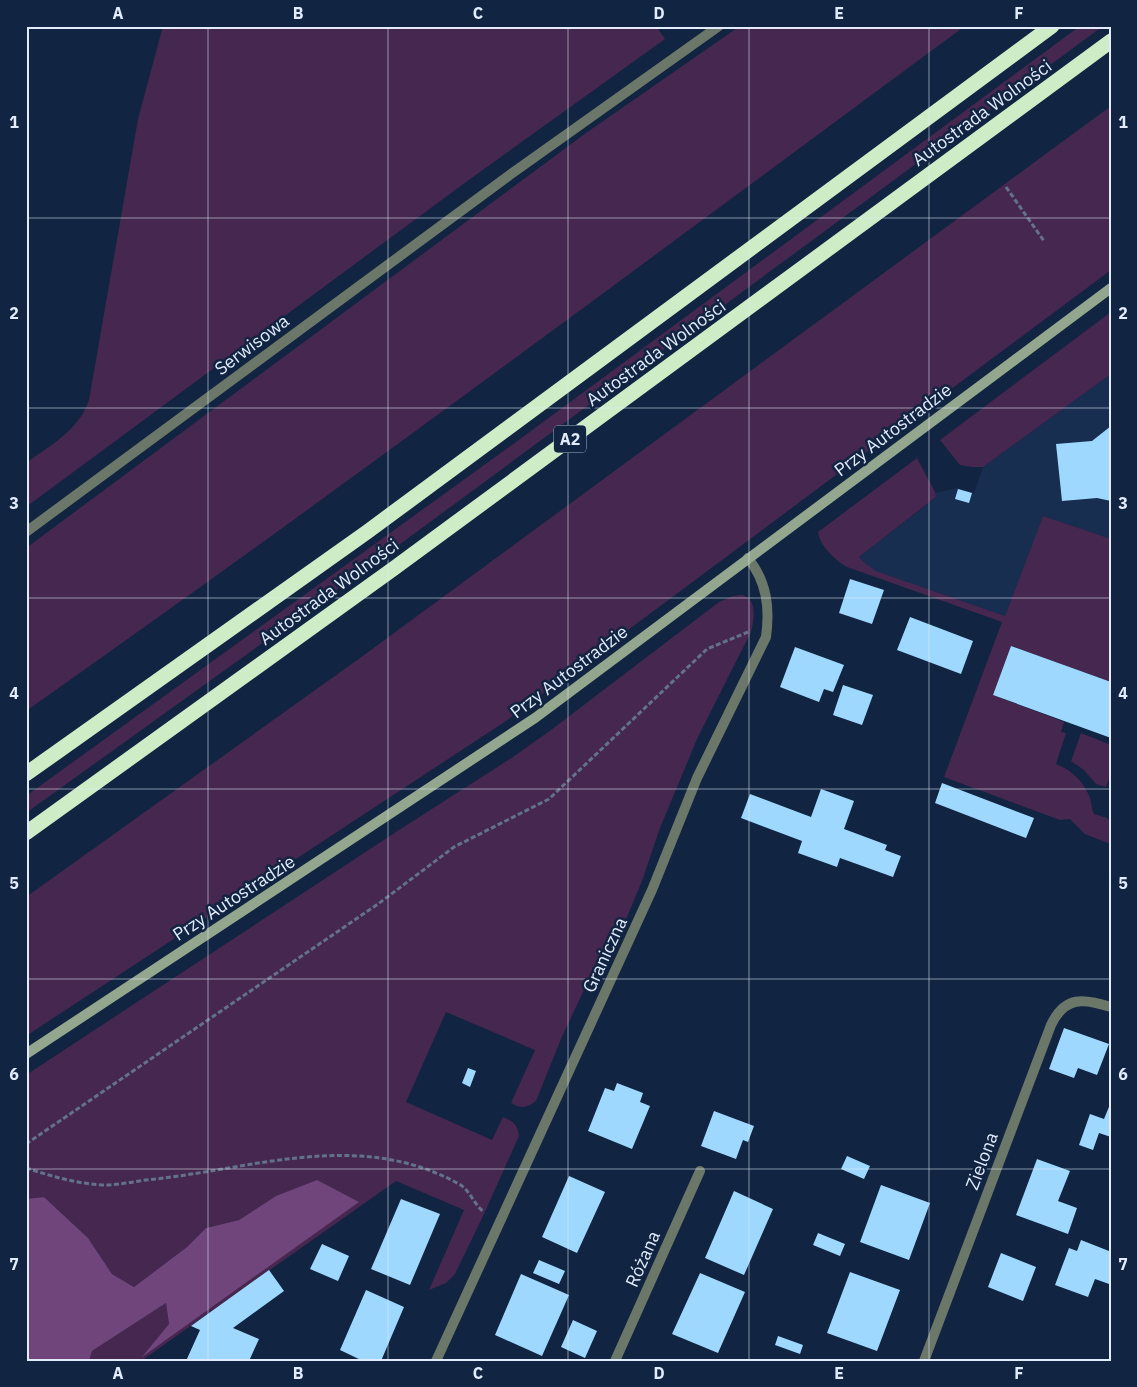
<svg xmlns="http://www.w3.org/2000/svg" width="1137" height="1387" font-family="'IBM Plex Sans',sans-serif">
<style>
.built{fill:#182e50}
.green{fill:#46274f}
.forest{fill:#70457c}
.building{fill:#9fd8ff}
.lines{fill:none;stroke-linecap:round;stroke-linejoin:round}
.path{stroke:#62728a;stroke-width:3;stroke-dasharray:5 2.5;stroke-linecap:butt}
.street{stroke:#6b7768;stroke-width:10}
.secondary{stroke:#93a68e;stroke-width:10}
.highway{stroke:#ceecc6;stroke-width:15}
.grid{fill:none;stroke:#e2ecfc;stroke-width:1;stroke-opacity:0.55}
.labels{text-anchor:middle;stroke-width:5;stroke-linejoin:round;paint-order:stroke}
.shield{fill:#112441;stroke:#a3b0c4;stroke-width:1}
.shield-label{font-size:16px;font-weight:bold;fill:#e2ecfc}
.street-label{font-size:18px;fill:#e2ecfc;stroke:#112441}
.neatline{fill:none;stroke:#e2ecfc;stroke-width:2}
.grid-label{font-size:16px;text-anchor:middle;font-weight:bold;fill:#e2ecfc}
</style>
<rect width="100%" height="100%" fill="#112441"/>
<path class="built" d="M1111,374V539L1043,516L1005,616L876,571L866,564L859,557L933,500L936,497L935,493L957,488L974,493L983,467Z"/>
<path class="green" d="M163,26H656L665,39L466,182L26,507V463C51,445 79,430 89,400L138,119Z
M740,26H965C653,256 343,488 26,711V548L586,133Z
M1080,26H1103L403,542L26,813V796L516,442Z
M1111,106V270L506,721L26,1036V897L360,658Z
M1111,312V374L983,467H972L960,465L940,440Z
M917,458L935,492L936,497L859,557L866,564L876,571L1005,616L1043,516L1111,539V682L1011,646L993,695L1064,722L1061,732L1066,733L1056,764C1072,770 1084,782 1090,798C1092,803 1091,808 1094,814L1107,818L1111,822V842L1108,843L1085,834L1070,819L1060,820L944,777L1002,622L847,567C836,561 819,545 818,532Z
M742,595C758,599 754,620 751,632L697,739L660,828L642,881L624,924L615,942L583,992L561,1039L536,1101C527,1108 521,1109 511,1103L535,1050L446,1012L406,1102L492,1140L503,1117C513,1121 518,1125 519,1136L484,1214L455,1274L446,1283L429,1290L464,1210L396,1181L141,1361H89L92,1351L166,1303L169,1324L144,1354L276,1196L239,1220L206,1228L187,1247L134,1287L112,1274L88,1238L44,1197L26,1199V1075L399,830L513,757L551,730L719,602L733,596Z
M1081,733L1111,745V773L1106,787L1096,784L1084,770L1071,761Z"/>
<path class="forest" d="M317,1180L359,1202L142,1357L169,1324L166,1303L92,1351L89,1361H26V1199L44,1197L88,1238L112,1274L134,1287L187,1247L206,1228L239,1220L276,1196Z"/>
<path class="building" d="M1111,426V501L1097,498L1062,501L1056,444L1092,441Z
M958,489L972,493L969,503L955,499Z
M850,579L884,590L872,624L839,613Z
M910,617L973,641L961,674L897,650Z
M1011,646L1111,682V738L993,695Z
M795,647L844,665L833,692L824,689L819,702L780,687Z
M843,685L873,695L862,725L833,715Z
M942,783L1034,818L1026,838L935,803Z
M821,789L854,801L844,829L887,845L885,850L901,856L893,877L840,858L837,867L798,853L802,841L741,818L750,794L811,817Z
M1064,1028L1109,1044L1097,1075L1078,1068L1074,1078L1049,1069Z
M468,1068L476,1071L470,1087L462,1083Z
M617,1083L643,1093L640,1102L650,1106L632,1149L588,1131L605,1088L614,1091Z
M1111,1102V1137L1099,1133L1093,1150L1079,1145L1090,1114L1104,1119Z
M714,1111L754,1126L748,1142L743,1140L736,1159L701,1146Z
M847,1156L870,1166L864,1179L841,1169Z
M1037,1159L1070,1171L1058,1201L1077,1208L1068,1234L1016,1215Z
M569,1176L605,1192L577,1253L542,1237Z
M881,1185L930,1203L909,1260L860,1242Z
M734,1191L773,1209L744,1275L705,1258Z
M401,1199L440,1214L410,1285L371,1269Z
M818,1233L845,1244L840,1256L813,1245Z
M1081,1240L1109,1251L1111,1247V1279L1109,1284L1095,1279L1088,1297L1055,1285L1069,1248L1077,1251Z
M322,1244L349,1256L338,1281L310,1269Z
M1001,1253L1036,1267L1023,1301L988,1287Z
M539,1260L565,1271L559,1284L533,1273Z
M269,1270L284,1291L233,1328L259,1339L249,1361H186L200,1330L191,1326Z
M850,1272L900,1290L877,1351L827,1333Z
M700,1273L745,1292L718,1353L672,1334Z
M521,1274L569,1295L542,1356L495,1335Z
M366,1290L404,1307L381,1361H363L340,1350Z
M573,1320L597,1331L585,1358L561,1347Z
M778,1336L803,1345L800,1354L775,1345Z"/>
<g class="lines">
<path class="path" d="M1006,187L1044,241
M26,1144L378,904L454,847L549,799L707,649L748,632
M26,1168C51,1176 77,1184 104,1185C118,1185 132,1182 146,1180C251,1170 358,1128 459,1184C470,1190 474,1205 484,1212"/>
<path class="street" d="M26,532L511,174L719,26
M436,1361L652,890L697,778L766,637C770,608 767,582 748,558
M615,1361L700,1171
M924,1361L1051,1025C1065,996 1083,998 1111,1007"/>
<path class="secondary" d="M26,1054L535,718L1111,288"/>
<path class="highway" d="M26,774L367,532L1052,26
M26,833L393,569L1111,41"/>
</g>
<path class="grid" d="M208,26V1361M388,26V1361M568,26V1361M749,26V1361M929,26V1361M26,218H1111M26,408H1111M26,598H1111M26,789H1111M26,979H1111M26,1169H1111"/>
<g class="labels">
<rect class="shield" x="554" y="425.5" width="32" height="27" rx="4"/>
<g class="shield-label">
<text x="570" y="445">A2</text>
</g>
<g class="street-label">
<text transform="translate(982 113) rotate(-36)" y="6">Autostrada Wolności</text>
<text transform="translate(252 345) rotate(-37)" y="6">Serwisowa</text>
<text transform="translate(656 353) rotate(-36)" y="6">Autostrada Wolności</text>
<text transform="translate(893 430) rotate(-37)" y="6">Przy Autostradzie</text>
<text transform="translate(329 592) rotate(-36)" y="6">Autostrada Wolności</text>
<text transform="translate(569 672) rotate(-37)" y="6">Przy Autostradzie</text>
<text transform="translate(234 898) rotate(-33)" y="6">Przy Autostradzie</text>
<text transform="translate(605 955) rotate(-65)" y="6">Graniczna</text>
<text transform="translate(982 1161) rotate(-69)" y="6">Zielona</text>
<text transform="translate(643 1259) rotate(-66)" y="6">Różana</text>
</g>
</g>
<rect width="1137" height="1387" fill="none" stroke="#112441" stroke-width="55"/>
<rect x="28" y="28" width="1082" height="1332" class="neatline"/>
<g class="grid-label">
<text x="118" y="19">A</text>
<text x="298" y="19">B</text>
<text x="478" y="19">C</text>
<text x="659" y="19">D</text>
<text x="839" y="19">E</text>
<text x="1019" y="19">F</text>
<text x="14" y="128">1</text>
<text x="1123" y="128">1</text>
<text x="14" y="319">2</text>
<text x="1123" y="319">2</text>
<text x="14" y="509">3</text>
<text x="1123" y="509">3</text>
<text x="14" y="699">4</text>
<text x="1123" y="699">4</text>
<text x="14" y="889">5</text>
<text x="1123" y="889">5</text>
<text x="14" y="1080">6</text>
<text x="1123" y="1080">6</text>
<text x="14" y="1270">7</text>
<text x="1123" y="1270">7</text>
<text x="118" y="1379">A</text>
<text x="298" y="1379">B</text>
<text x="478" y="1379">C</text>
<text x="659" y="1379">D</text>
<text x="839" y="1379">E</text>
<text x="1019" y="1379">F</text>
</g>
</svg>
